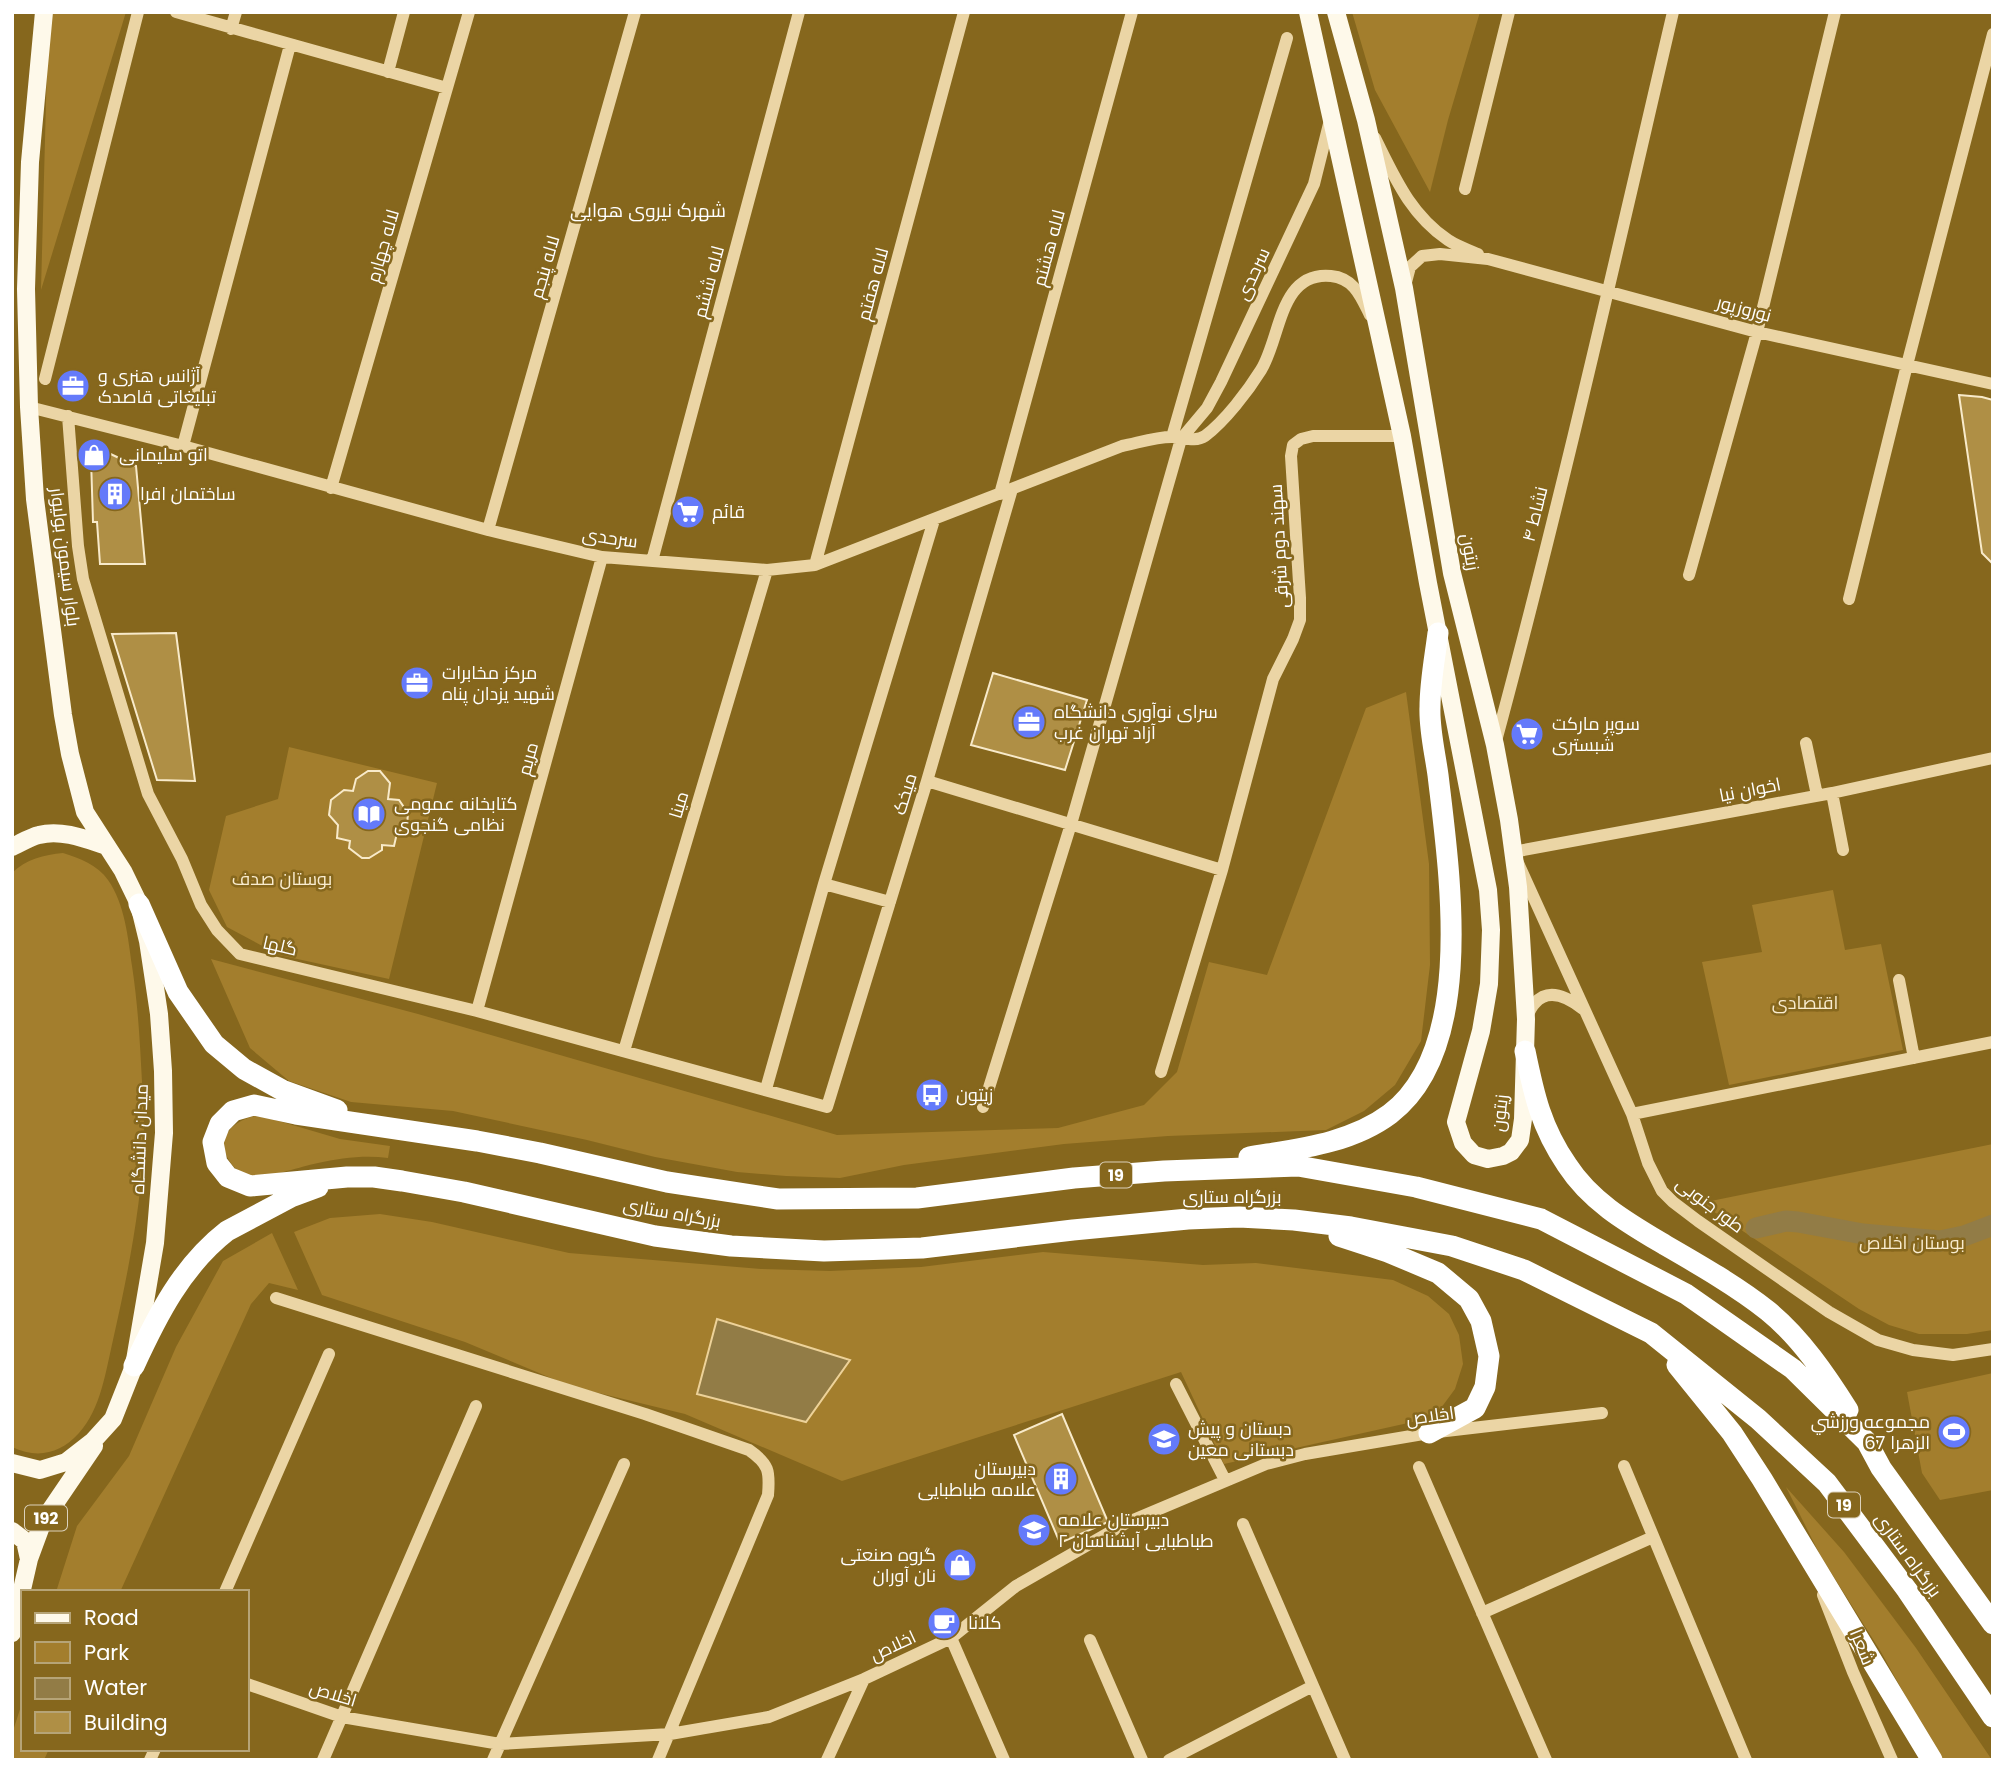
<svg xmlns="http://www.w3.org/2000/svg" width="2005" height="1772" font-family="Poppins,Cairo,sans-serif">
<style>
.green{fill:#a37e2d;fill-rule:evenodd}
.water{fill:#927c46;stroke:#edd299;stroke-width:2}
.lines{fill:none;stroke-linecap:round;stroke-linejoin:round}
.canal{stroke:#927c46;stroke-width:21}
.building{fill:#af8f45;stroke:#f8eaca;stroke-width:2}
.minor{stroke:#ebd5a5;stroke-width:12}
.major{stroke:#fef9ea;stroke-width:18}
.highway{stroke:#fff;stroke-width:21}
.labels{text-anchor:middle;stroke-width:5;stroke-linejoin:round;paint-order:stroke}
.shield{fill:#86671d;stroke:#dbd1bb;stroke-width:2}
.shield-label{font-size:16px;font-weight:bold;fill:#fff}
.street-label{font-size:18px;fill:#fff;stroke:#86671d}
.poi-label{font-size:18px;fill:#fff;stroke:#86671d;text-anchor:start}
.park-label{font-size:18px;fill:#f9eccf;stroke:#86671d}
.neighbourhood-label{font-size:19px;fill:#fff;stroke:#86671d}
</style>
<rect width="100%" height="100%" fill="#86671d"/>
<path class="green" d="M51,12H126L41,290L47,64Z
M1352,12H1480L1448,120L1430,192L1375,90Z
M1406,692L1429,864L1430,965L1421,1041L1395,1085L1364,1111L1326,1130L1168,1136L1064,1144L904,1165L840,1178L786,1176L737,1172L655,1157L587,1140L453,1111L351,1102L289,1081L250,1048L211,959L418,1014L837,1135L1058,1128L1144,1105L1177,1072L1209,962L1267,975L1366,708Z
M289,747L437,783L389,979L279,955L227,927L209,890L226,816L278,799ZM368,771L380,772L390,783L388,799L399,800L408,813L407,825L397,833L394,846L350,841L338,838V825L329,815L331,800L344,790L353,791L356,779Z
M63,853C79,858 98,865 108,880C125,904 128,938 132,966C138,1005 140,1043 142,1082C143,1100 144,1118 144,1135C142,1204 128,1273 113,1340C106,1370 101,1409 79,1433C60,1454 37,1459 12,1447V873C26,859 44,855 63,853Z
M1833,890L1845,950L1881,944L1903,1050L1729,1085L1702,962L1762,952L1752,905Z
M255,1116L272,1119L340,1139L390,1146L388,1158C365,1155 340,1158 318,1163C299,1167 266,1179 248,1176C242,1175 238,1170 234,1167C213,1143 228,1122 255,1116Z
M1993,1144V1330L1967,1334H1919L1889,1325L1859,1309L1701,1203Z
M380,1214L432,1222L569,1253L761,1269L830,1271L921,1267L1043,1252L1203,1265L1256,1263L1393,1280L1428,1296L1449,1314L1459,1335L1463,1364L1455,1389L1441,1408L1417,1421L1224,1464L1181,1372L842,1481L685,1414L570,1386L465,1342L322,1295L294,1232L330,1218Z
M272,1233L298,1290L269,1283L251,1304L120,1592H56L77,1526L129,1456L176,1347L223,1261Z
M1993,1373V1490L1940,1500L1922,1473L1907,1392Z
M1786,1487L1844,1552L1916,1648L1992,1760H1941L1881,1652L1820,1555Z
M23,1700V1749H49L44,1760H12V1734Z"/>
<path class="water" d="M717,1319L850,1360L806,1422L697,1394Z"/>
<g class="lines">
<path class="canal" d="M1756,1228L1786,1221L1798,1222L1863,1234L1940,1241L1964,1236L1993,1225"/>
</g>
<path class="building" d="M1959,395L1982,397L1993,400V564L1982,553Z
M100,449L136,466L145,564H100L97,522H93L91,459L93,450Z
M176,633L195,781L157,780L112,634Z
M993,673L1087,700L1065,770L971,745Z
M368,771H380L390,783L388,799L399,800L408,813L407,825L397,833L394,846L382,845V850L369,858H362L349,848L350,841L337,838L338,825L329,815L331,800L344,790L353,791L356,779Z
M1062,1414L1108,1522L1060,1543L1014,1435Z"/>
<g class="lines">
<path class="minor" d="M176,12L447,88
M231,29L236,12
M388,72L404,12
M1375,138C1395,178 1410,214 1448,240C1457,246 1468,250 1478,254
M1465,189L1509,12
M1405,286L1410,267L1422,256L1440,254L1488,259L1757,332L1993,384
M45,379L138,12
M29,407L183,446L488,530L602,557L767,570L815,565L1122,446C1138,443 1158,436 1174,437C1185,438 1196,442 1205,436C1225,421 1248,391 1261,370C1281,338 1279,271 1331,276C1354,278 1361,297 1370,315
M68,416L78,546L83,579L148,794L182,859L201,905L217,930L240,954L477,1011L827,1107L927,781L1012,489
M1172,437L1287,38
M183,446L290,45
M331,488L469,12
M1000,494L1132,12
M488,530L635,12
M652,561L799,12
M815,565L964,12
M1689,575L1757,332L1835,12
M1849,599L1907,365L1993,34
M1496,741C1561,500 1616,256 1673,12
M1806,743L1817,795
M1993,758L1832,793L1513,852L1632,1114L1648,1163L1662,1191L1673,1202L1698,1221L1829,1312L1878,1340L1913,1350L1953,1355L1993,1349
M927,781L1222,870
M1832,793L1843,850
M824,884L890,902
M1899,980L1914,1058
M477,1011L602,557
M1526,1019C1528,1014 1531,1007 1535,1003C1549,987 1569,998 1583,1009
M624,1051L767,570
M1161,1072L1222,870L1273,679L1293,639L1300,620V598L1291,456L1293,445L1301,439L1313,436H1402
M766,1089L824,884L934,520
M983,1107L1071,824L1181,439L1207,408L1221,382L1314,184L1330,120
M1632,1114L1993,1042
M276,1298L645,1414L749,1450C769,1464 770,1471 768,1495L658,1760
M1176,1384L1225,1480
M1624,1466L1746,1760
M1419,1467L1546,1760
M1243,1524L1345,1760
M225,1592L329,1354
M1823,1595L1853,1672L1892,1760
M1482,1613L1653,1537
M951,1638L1004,1760
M1090,1640L1142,1760
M247,1684L342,1717L500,1744L670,1734L769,1717L864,1679L951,1638L1016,1586L1126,1523L1266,1464L1305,1454L1429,1433L1602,1413
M150,1760L155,1749
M323,1760L476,1406
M493,1760L624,1464
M827,1760L864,1679
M1169,1760L1313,1686"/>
<path class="major" d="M1308,12L1402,436L1428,583L1488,890L1491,930L1489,984L1481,1031L1456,1122L1463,1143L1474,1155L1488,1159L1503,1156L1511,1152L1520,1140L1523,1119L1526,1019L1518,887L1509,820L1495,745L1452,573L1404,288L1366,120L1336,12
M12,847C21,843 30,837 39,835C61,829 86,839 107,846
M12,1463L40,1470L66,1462L93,1441L113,1419L134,1366L155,1243L164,1133L163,1071L159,1014L148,941L139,904L123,871L85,812L70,754L63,715L35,499L29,407L26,289L30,162L44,12
M12,1531L25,1541L29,1559
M12,1633L29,1559L43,1521L94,1446"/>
<path class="highway" d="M139,904L178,992L214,1044L244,1069L282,1090L337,1110
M1525,1051C1534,1095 1541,1127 1567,1165C1591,1202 1628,1223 1665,1245C1698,1264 1738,1287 1768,1311C1800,1337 1826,1375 1848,1410
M1249,1157C1296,1149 1350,1144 1390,1114C1477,1048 1449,870 1438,775C1435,753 1429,729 1430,707C1430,682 1435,657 1438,633
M1339,1236L1388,1252L1438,1273L1469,1299L1481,1321L1489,1356L1485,1387L1475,1408L1429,1433
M1677,1365L1732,1433L1762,1479L1932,1760
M134,1366C157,1316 182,1266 227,1231L291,1197L318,1187
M1993,1624L1881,1468L1867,1442L1793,1369L1686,1294L1541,1219L1416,1187L1298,1166L1164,1171L1074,1178L917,1198L778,1199L667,1182L540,1153L477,1141L296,1114L254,1105L233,1111L220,1124L213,1142L217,1163L228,1177L250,1186L347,1177H374L402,1181L464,1192L655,1236L731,1246L824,1251L922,1248L1073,1230L1188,1219L1239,1217L1294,1220L1351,1227L1452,1246L1524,1270L1651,1333L1758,1419L1827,1483L1907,1590L1993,1717"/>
</g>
<defs>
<symbol id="office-disc" viewBox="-11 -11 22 22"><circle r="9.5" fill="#647afa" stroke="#86671d"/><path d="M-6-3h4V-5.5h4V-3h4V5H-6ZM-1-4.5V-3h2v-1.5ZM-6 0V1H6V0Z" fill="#fff"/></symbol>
<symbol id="shop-disc" viewBox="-11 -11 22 22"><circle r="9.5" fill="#647afa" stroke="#86671d"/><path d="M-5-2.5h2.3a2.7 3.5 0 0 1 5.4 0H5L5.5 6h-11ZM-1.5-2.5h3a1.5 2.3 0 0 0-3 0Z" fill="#fff"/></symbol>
<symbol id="building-disc" viewBox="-11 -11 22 22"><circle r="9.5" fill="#647afa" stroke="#86671d"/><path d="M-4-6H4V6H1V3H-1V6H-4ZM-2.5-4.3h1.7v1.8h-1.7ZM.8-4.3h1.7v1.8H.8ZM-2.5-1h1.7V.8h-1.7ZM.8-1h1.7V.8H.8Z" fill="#fff"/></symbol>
<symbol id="supermarket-disc" viewBox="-11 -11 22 22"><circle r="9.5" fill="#647afa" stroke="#86671d"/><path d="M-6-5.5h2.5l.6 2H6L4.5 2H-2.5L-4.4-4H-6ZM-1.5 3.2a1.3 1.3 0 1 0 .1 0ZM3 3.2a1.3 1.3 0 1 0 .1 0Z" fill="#fff"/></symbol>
<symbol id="library-disc" viewBox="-11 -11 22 22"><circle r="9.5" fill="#647afa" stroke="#86671d"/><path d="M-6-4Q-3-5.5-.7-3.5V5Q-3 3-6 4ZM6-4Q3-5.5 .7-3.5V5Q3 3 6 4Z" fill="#fff"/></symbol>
<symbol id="bus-disc" viewBox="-11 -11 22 22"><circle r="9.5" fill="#647afa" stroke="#86671d"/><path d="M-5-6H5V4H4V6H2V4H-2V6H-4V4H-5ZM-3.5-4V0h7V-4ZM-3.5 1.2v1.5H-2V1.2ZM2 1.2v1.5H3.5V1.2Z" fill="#fff"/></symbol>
<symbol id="stadium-disc" viewBox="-11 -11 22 22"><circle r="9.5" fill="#647afa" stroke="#86671d"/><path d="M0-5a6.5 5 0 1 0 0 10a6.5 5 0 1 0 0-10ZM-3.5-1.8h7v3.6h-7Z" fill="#fff"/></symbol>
<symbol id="school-disc" viewBox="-11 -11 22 22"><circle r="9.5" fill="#647afa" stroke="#86671d"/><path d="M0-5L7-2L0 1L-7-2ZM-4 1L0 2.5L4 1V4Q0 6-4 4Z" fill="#fff"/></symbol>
<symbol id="cafe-disc" viewBox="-11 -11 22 22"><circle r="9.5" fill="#647afa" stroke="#86671d"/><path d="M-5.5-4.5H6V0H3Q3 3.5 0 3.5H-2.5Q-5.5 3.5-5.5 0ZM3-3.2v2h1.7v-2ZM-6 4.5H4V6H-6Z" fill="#fff"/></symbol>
</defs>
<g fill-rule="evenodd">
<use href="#office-disc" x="54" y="367" width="38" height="38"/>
<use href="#shop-disc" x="75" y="436" width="38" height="38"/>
<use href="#building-disc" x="96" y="475" width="38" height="38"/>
<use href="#supermarket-disc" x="669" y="493" width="38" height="38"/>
<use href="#office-disc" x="398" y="664" width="38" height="38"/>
<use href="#office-disc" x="1010" y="703" width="38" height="38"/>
<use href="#supermarket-disc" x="1508" y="715" width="38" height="38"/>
<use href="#library-disc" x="350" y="795" width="38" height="38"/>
<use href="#bus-disc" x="913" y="1076" width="38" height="38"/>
<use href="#stadium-disc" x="1935" y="1413" width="38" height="38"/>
<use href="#school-disc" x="1145" y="1420" width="38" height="38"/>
<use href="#building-disc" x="1042" y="1460" width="38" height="38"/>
<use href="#school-disc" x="1015" y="1511" width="38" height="38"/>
<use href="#shop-disc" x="941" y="1546" width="38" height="38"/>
<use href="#cafe-disc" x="925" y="1604" width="38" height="38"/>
</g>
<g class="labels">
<g class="shield">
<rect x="1100" y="1162.5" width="32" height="25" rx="5"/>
<rect x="1828" y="1492.5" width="32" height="25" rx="5"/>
<rect x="25" y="1505.5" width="42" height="25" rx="5"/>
</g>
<g class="shield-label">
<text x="1116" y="1181">19</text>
<text x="1844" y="1511">19</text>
<text x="46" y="1524">192</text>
</g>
<g class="street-label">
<text transform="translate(383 246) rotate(-74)" y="6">لاله چهارم</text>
<text transform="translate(1049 248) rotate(-75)" y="6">لاله هشتم</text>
<text transform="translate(545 267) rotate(-74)" y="6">لاله پنجم</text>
<text transform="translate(1253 274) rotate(-65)" y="6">سرحدی</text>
<text transform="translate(709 282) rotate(-75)" y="6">لاله ششم</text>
<text transform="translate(873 284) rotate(-75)" y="6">لاله هفتم</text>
<text transform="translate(1744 309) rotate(15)" y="6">نوروزپور</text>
<text transform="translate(1535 514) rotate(-76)" y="6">نشاط ۴</text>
<text transform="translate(610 538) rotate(8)" y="6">سرحدی</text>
<text transform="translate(1279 546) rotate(-93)" y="6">سهند دوم شرقی</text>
<text transform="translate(1470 552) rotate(80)" y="6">زیتون</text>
<text transform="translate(65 557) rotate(83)" y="6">بلوار سیمون بولیوار</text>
<text transform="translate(528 759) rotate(-75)" y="6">مریم</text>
<text transform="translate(1750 790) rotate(-11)" y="6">اخوان نیا</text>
<text transform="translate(905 794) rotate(-73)" y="6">میخک</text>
<text transform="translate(679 805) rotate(-73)" y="6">مینا</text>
<text transform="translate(280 946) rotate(13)" y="6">گلها</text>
<text transform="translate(1500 1113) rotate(-84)" y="6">زیتون</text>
<text transform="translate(140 1139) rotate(-88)" y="6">میدان دانشگاه</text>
<text x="1232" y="1203">بزرگراه ستاری</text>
<text transform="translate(1710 1205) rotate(37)" y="6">طور جنوبی</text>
<text transform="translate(672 1213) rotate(10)" y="6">بزرگراه ستاری</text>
<text transform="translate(1430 1416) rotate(-8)" y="6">اخلاص</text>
<text transform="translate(1908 1555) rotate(54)" y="6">بزرگراه ستاری</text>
<text transform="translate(893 1646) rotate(-25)" y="6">اخلاص</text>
<text transform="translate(1862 1647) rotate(68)" y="6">شعرا</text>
<text transform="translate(333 1694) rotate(17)" y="6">اخلاص</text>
</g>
<g class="poi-label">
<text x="98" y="382">آژانس هنری و<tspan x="98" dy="21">تبلیغاتی قاصدک</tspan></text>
<text x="119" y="461">اتو سلیمانی</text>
<text x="140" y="500">ساختمان افرا</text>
<text x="712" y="518">قائم</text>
<text x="442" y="679">مرکز مخابرات<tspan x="442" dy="21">شهید یزدان پناه</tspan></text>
<text x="1054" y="718">سرای نوآوری دانشگاه<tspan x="1054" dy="21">آزاد تهران غرب</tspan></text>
<text x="1552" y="730">سوپر مارکت<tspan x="1552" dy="21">شبستری</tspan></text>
<text x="394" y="810">کتابخانه عمومی<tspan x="394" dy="21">نظامی گنجوی</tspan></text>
<text x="956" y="1101">زیتون</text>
<text x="1930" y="1428" text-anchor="end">مجموعه ورزشي<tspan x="1930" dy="21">الزهرا 67</tspan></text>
<text x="1188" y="1435">دبستان و پیش<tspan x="1188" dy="21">دبستانی معین</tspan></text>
<text x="1036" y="1475" text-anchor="end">دبیرستان<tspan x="1036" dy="21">علامه طباطبایی</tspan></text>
<text x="1058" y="1526">دبیرستان علامه<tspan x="1058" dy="21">طباطبایی آبشناسان ۲</tspan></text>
<text x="936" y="1561" text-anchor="end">گروه صنعتی<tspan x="936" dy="21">نان آوران</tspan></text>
<text x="968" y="1629">کلانا</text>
</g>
<g class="park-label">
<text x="282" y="885">بوستان صدف</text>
<text x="1805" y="1009">اقتصادی</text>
<text x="1912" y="1249">بوستان اخلاص</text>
</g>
<g class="neighbourhood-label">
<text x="648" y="217">شهرک نیروی هوایی</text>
</g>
</g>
<rect width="2005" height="1772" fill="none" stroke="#ffffff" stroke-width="28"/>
<rect x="21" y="1590" width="228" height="161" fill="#86671d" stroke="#b6a477" stroke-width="2"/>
<rect x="35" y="1613" width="35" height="10" fill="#fef9ea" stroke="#b6a477" stroke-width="2"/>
<text x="84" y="1625" font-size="21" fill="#ffffff">Road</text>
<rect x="35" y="1642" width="35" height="21" fill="#a37e2d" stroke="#b6a477" stroke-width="2"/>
<text x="84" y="1660" font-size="21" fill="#ffffff">Park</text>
<rect x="35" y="1678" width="35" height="21" fill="#927c46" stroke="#b6a477" stroke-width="2"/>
<text x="84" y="1695" font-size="21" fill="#ffffff">Water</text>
<rect x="35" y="1712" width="35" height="21" fill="#af8f45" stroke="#b6a477" stroke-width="2"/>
<text x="84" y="1730" font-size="21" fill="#ffffff">Building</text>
</svg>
